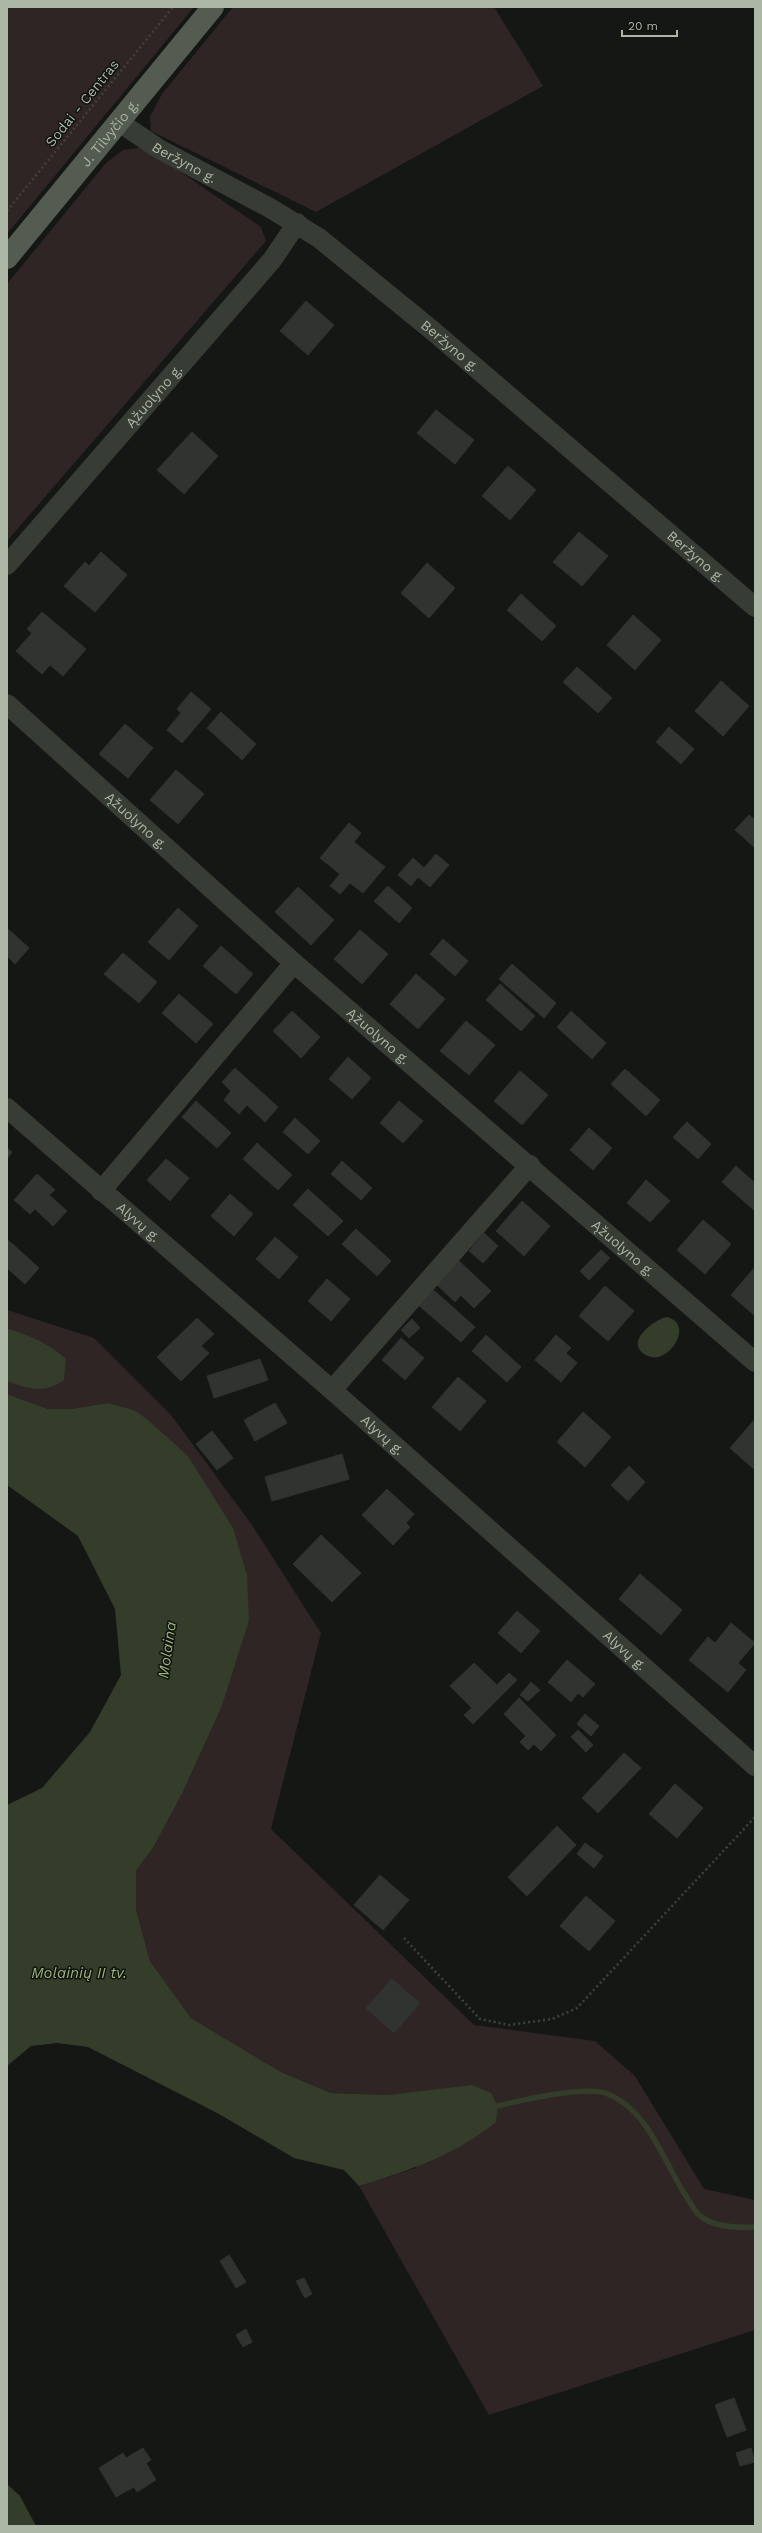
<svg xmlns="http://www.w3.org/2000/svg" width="762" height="2533" font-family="'Work Sans',sans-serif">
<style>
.green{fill:#2f2524}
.water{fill:#343c2a}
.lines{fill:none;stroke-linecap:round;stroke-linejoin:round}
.stream{stroke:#343c2a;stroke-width:5.5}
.building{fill:#30332f;stroke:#2f332e}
.path{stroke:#3e433b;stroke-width:2.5;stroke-dasharray:2 3;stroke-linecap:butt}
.minor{stroke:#373c35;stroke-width:20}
.major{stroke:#545b51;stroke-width:22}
.labels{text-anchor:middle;stroke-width:3;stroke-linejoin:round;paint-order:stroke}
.street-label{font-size:14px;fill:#acb8a5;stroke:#101210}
.water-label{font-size:15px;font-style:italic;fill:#9cb679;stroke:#101210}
</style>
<rect width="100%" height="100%" fill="#151715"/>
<path class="green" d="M7,7H194L7,234Z
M233,7H494L543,86L316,212L151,131L150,117L162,94Z
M144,147L261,227L266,241L7,541V284L106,163L123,150Z
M7,1310L94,1338L171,1415L252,1525L321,1633L271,1829L474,2025L595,2041L635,2076L704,2189L755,2200V2330L489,2415L359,2186L416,2168L388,2095L331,2093L281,2072L191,2018L150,1961L136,1909V1871L153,1848L183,1792L222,1706L249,1621L188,1456L134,1410L108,1403L71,1409H48L7,1394Z"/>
<path class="water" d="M667,1317C695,1324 669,1365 648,1356C622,1345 652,1320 667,1317Z
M7,1329C28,1334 50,1344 66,1359L64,1380C45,1394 28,1389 7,1381Z
M7,1394L48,1409H71L108,1403L134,1410L148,1420L188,1456L233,1528L247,1575L249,1621L222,1706L183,1792L153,1848L136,1871V1909L150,1961L191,2018L281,2072L331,2093L388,2095L472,2085L491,2093L498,2106L496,2122C456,2155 408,2171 359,2186L344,2170L294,2158L219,2114L88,2047L57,2043L31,2046L7,2066V1805L42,1788L90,1732L121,1675L115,1609L78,1536L7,1485Z
M7,2484L20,2496L36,2526H7Z"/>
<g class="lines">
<path class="stream" d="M491,2108C515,2101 583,2086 605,2093C648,2108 663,2161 686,2196C690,2202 694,2211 700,2216C714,2227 737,2228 755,2227"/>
</g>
<path class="building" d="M306,301L334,325L308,355L280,331Z
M436,410L474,440L455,464L417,433Z
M192,432L218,456L184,494L157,470Z
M508,466L536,490L510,520L482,496Z
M579,532L608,556L582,586L553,562Z
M101,552L127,575L95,612L64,586L85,562L89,566Z
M427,563L455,588L429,618L401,593Z
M521,594L556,626L542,641L507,610Z
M42,612L86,649L63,676L50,665L42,674L16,651L32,633L27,629Z
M633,615L661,640L635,670L607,645Z
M577,667L612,698L598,713L563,682Z
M721,681L749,706L723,736L695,711Z
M191,692L211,709L182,743L167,730L181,713L177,709Z
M221,712L256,744L242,760L207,728Z
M125,724L153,748L128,778L99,754Z
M669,727L694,749L681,764L656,742Z
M176,770L204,794L178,824L150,800Z
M749,815L755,820V848L735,830Z
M349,823L361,833L354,842L385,867L363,893L350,883L340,894L330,886L340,874L320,858Z
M436,854L449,865L430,887L418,877L411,886L398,875L413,858L424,868Z
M388,886L412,908L399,923L374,901Z
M298,887L334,920L311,945L275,912Z
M178,908L198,926L169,960L148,942Z
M7,928L29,948L15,964L7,956Z
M360,930L388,954L362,984L334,959Z
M443,939L468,961L455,976L430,954Z
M221,946L253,974L236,994L203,966Z
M123,953L157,982L139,1003L104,974Z
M512,964L556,1003L544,1018L499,979Z
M416,974L445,999L418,1029L390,1004Z
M500,984L535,1016L521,1031L486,1000Z
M179,994L213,1024L196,1043L162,1013Z
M292,1011L320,1037L301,1058L273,1031Z
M571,1011L606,1043L592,1059L557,1027Z
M466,1021L495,1045L469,1075L440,1051Z
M348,1057L371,1078L352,1099L329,1079Z
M235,1068L278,1107L265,1122L247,1105L239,1114L224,1100L231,1091L222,1082Z
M625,1069L660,1100L646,1116L611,1084Z
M520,1071L548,1095L522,1125L494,1101Z
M196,1101L231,1133L217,1148L182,1117Z
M399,1101L423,1121L403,1143L380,1123Z
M295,1118L320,1141L308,1154L283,1132Z
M687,1122L711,1144L698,1159L673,1137Z
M589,1128L612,1148L593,1170L570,1150Z
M257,1143L292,1175L278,1190L243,1159Z
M7,1148L12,1152L7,1159Z
M166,1159L189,1178L170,1201L147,1180Z
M342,1161L372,1188L361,1200L331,1174Z
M736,1166L755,1183V1211L722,1182Z
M37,1174L55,1190L49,1195L67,1211L53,1226L35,1209L30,1214L14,1200Z
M646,1180L670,1201L650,1222L627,1203Z
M308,1189L343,1221L328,1236L293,1205Z
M230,1194L253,1214L234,1236L211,1216Z
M522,1201L550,1226L524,1256L496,1231Z
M703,1220L731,1244L705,1274L677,1250Z
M356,1229L391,1261L377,1276L342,1244Z
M484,1233L498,1246L483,1263L469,1251Z
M275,1237L298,1257L279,1279L256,1259Z
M7,1239L39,1268L25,1284L7,1268Z
M601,1250L610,1258L589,1280L580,1271Z
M458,1260L491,1291L474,1308L461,1295L455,1302L436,1284Z
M755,1267V1316L731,1295Z
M327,1279L350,1299L331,1321L308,1301Z
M429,1286L475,1327L461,1342L415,1302Z
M605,1286L634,1311L608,1341L579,1316Z
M197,1318L214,1334L201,1346L209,1353L181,1381L157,1357Z
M412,1319L420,1328L409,1338L401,1330Z
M486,1335L521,1367L507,1382L472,1351Z
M556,1335L571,1348L566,1353L577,1363L561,1382L535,1360Z
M401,1338L424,1358L405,1380L382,1360Z
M260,1359L268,1380L214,1398L207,1376Z
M458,1377L486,1401L460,1431L432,1407Z
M275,1403L287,1423L255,1441L244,1420Z
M583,1412L611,1437L585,1467L557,1442Z
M755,1419V1470L730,1448Z
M212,1431L233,1458L217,1470L196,1444Z
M342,1454L349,1479L272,1501L265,1477Z
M629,1466L645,1482L628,1501L611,1485Z
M387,1489L414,1514L406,1523L410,1527L393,1545L362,1515Z
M321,1535L361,1573L332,1602L293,1564Z
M640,1574L682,1610L661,1635L619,1599Z
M517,1611L540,1631L521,1653L498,1633Z
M731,1623L755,1643L738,1663L746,1670L728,1692L689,1660L708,1637L715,1643Z
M567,1660L595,1684L583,1697L578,1693L571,1702L548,1682Z
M474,1663L497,1685L509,1673L517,1680L473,1724L464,1715L472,1708L450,1686Z
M531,1682L540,1690L528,1701L520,1695Z
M519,1698L556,1735L541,1751L534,1744L528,1750L520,1742L526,1736L504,1714Z
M585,1714L599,1726L591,1736L577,1724Z
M578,1730L593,1745L586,1752L571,1737Z
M624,1753L641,1768L598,1813L582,1798Z
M675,1784L703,1808L677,1838L649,1814Z
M557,1826L576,1845L527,1896L508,1877Z
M585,1843L603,1856L594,1868L577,1854Z
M380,1875L409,1900L383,1930L354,1905Z
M586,1896L615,1921L589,1951L560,1926Z
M392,1979L420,2003L394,2033L366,2008Z
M229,2255L246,2282L236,2288L220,2261Z
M304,2278L312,2294L305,2298L296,2281Z
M246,2329L252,2342L243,2347L236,2335Z
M734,2398L746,2430L727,2437L715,2405Z
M143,2448L151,2460L146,2463L156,2480L137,2492L134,2487L116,2497L99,2468L123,2453L126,2458Z
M751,2448L755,2462L740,2466L736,2453Z"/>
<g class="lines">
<path class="path" d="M7,211L173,7
M404,1938L480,2019L509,2025L552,2019L577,2008L755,1817"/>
<g class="minor">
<path id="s1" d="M119,122L159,149L270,208L319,238L433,331L755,607"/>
<path id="s2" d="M7,565L272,260L297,223"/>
<path id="s3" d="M7,704L294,963L755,1362"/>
<path id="s4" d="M7,1108L332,1390L755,1766"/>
<path d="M101,1191L294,963"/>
<path d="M332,1390L530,1165"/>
</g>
<path class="major" id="s5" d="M7,258L213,7"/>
</g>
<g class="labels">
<g class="street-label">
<text transform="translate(82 103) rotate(-51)" y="5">Sodai - Centras</text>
<text dy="5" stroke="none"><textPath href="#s5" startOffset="162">J. Tilvyčio g.</textPath></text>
<text dy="5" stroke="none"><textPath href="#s1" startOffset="77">Beržyno g.</textPath></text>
<text dy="5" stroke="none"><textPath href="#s1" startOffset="401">Beržyno g.</textPath></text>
<text dy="5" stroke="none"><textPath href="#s2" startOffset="224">Ąžuolyno g.</textPath></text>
<text dy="5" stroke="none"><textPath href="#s1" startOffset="725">Beržyno g.</textPath></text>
<text dy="5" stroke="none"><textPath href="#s3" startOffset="174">Ąžuolyno g.</textPath></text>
<text dy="5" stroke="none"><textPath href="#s3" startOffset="498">Ąžuolyno g.</textPath></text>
<text dy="5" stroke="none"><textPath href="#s4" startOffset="174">Alyvų g.</textPath></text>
<text dy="5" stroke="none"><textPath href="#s3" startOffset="822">Ąžuolyno g.</textPath></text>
<text dy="5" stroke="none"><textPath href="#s4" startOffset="498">Alyvų g.</textPath></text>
<text dy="5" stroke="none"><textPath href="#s4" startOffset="822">Alyvų g.</textPath></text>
</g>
<g class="water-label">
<text transform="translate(167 1650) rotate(-82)" y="5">Molaina</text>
<text x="79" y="1978">Molainių II tv.</text>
</g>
</g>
<rect width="762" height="2533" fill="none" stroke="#acb8a5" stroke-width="16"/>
<path d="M622 30v6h55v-6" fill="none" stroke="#acb8a5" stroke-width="2"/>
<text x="628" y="30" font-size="12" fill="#acb8a5" stroke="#101210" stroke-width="3" paint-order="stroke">20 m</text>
</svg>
